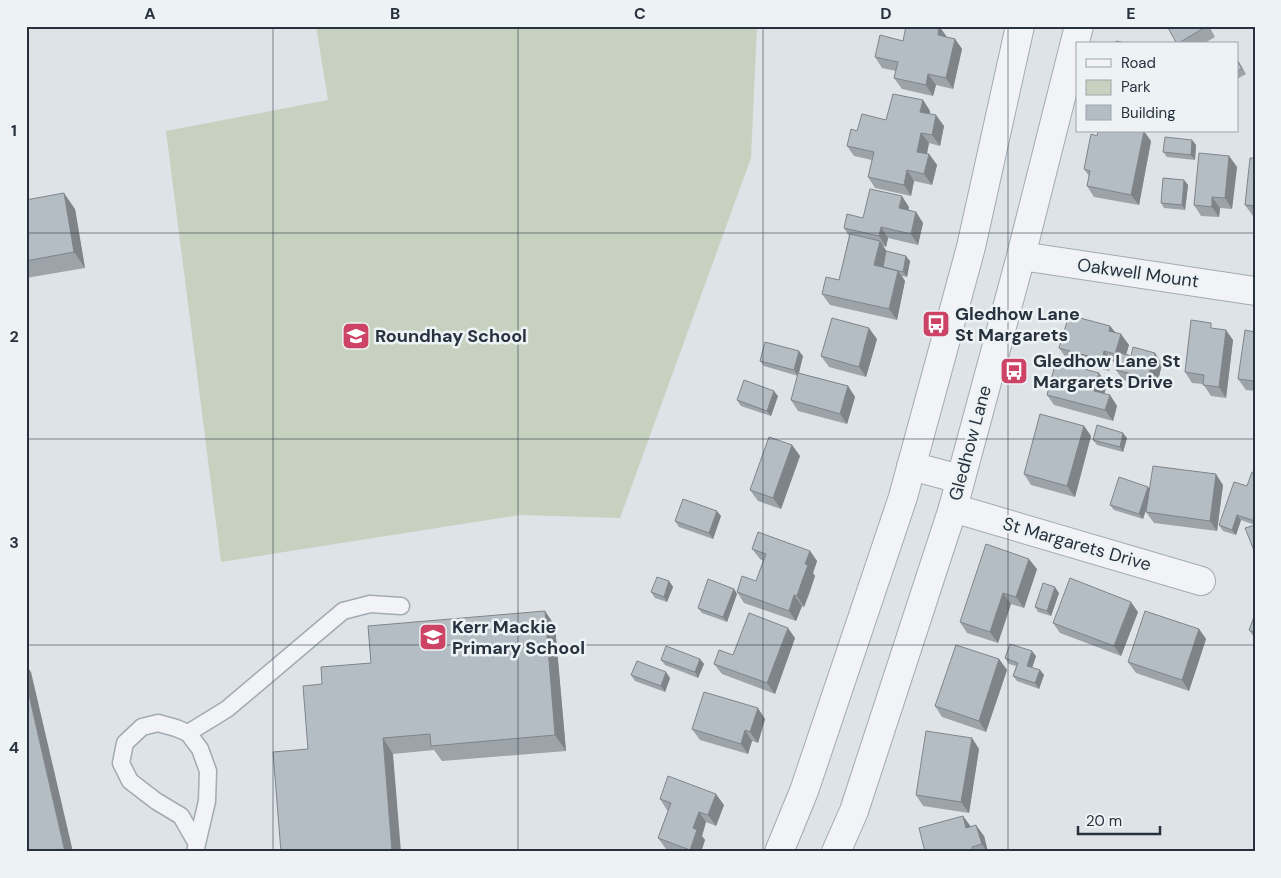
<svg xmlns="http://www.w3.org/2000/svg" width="1281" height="878" font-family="'DM Sans',sans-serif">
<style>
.green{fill:#c6d1bf}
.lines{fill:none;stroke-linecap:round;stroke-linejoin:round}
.service-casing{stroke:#a3aab2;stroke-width:19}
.minor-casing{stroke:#a3aab2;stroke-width:30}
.tertiary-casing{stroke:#a3aab2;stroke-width:30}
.service{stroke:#f1f3f6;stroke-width:16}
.minor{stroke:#f1f3f6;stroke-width:28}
.tertiary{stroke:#f1f3f6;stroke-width:28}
.wall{fill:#9ca3a9}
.shaded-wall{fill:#7f8489}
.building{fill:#b5bdc4;stroke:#7f8489}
.grid{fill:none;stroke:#27323e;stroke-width:1;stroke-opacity:0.55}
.labels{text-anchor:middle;stroke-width:5;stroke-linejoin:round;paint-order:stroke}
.street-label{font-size:18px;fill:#27323e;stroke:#edf2f5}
.poi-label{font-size:18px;font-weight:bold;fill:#27323e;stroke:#edf2f5;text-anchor:start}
.neatline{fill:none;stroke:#27323e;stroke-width:2}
.grid-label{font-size:16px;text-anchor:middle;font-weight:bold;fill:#27323e}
</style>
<rect width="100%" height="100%" fill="#dee3e8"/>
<path class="green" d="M316,26H757L751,158L620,518L520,515L221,562L166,131L328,100Z"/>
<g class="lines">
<defs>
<path id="service" d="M188,733L227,709L343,611L370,604L401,606
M195,852L197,844L207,801L208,771L200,749L188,733L176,728L158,723L142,727L125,743L121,763L130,781L156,801L181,816L197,844"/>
<path id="minor" d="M1021,256L1255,291
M953,508L1201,581"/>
<path id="tertiary" d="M911,466L960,479
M779,852L804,791L903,497L971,247L1020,26
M836,852L854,811L953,508L1021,256L1079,26"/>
</defs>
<use href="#service" class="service-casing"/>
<use href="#minor" class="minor-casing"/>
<use href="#tertiary" class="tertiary-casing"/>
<use href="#service" class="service"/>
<use href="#minor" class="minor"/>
<use href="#tertiary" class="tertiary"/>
</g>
<path class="wall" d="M1167,26H1209L1215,37L1203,44H1177Z
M946,37L955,39L962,49L953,89L936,85L933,96L902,89L894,78L896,71L882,68L875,57Z
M1237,58L1246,74L1237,79Z
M923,100L930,111V114L944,126L940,146L929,143L927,154H929L937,165L932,185L914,181L911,196L875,188L868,177L872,160L854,156L847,146L857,131L886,120Z
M1097,136L1151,141L1139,205L1094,197L1087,186L1089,176L1084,169Z
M1192,140L1196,145L1195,160L1167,157L1163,152Z
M1229,156L1237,167L1232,209L1220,208L1219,217L1201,216L1194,205Z
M1255,158V216H1253L1245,205Z
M1184,180L1188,185L1185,210L1164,208L1161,203Z
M26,200L75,209L85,268L26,278Z
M909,207V210L916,212L923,223L918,245L888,238L886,247L883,246L887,252L910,261L907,277L902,276L905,281L897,320L830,305L822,294L839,280L849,236L844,228L863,218Z
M1110,326L1115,332L1129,345L1126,354L1162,364L1156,389L1123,380L1116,370L1117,363L1111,361L1109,371L1067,359L1059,348Z
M1215,328L1233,340L1226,398L1211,396L1203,384L1192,383L1185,372Z
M1255,332V391L1246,390L1238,379Z
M877,339L866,377L829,367L821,356Z
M803,356L799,373L848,386L855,397L847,424L798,411L791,400L798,376L764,366L760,361Z
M1107,384L1104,394L1110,395L1117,406L1113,421L1054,405L1047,395Z
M778,396L771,416L741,406L737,400Z
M1084,426L1091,436L1075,497L1031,485L1024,474Z
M1127,438L1123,452L1097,445L1093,440Z
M792,445L800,456L781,509L758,501L750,490Z
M1255,473V525L1241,520L1236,535L1223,531L1219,525L1247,486Z
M1223,485L1217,531L1154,523L1146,512L1147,505L1143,519L1114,510L1110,505L1148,487L1150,489Z
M721,516L713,539L679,527L675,521Z
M752,549L810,551L817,561L813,573L815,576L810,592L804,607L802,606L796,621L744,603L737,592L756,581L763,561L760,559Z
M1037,569L1024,608L1011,604L998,643L967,633L960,622Z
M669,581L673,587L667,602L655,598L651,592Z
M734,589L737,594L727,622L702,613L698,608Z
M1059,593L1051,616L1038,612L1035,607Z
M545,611L555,626L566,751L442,761L434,750L393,754L308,749L322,684L371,663Z
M1138,612L1121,656L1060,633L1053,623Z
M1255,614V639L1249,630Z
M1199,629L1206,639L1189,691L1136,673L1128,662Z
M795,638L775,694L722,674L714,664L733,655Z
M1036,656L1032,668L1040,670L1044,675L1039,689L1017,681L1013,676L1016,666L1009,664L1005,658Z
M700,659L704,664L698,678L665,665L661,660Z
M999,659L1007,670L986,732L942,717L935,706Z
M631,675L670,678L665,692L635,681Z
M765,719L758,743L752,741L748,754L700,740L692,729Z
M972,738L979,749L969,813L923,806L916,795Z
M660,799L724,805L716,826L706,822L702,836L705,840L701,852H674L666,849L658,838L668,810H667Z
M963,816L971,827L984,836L988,852H925Z"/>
<path class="shaded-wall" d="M939,26L947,37L938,35Z
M955,39L962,49L953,89L946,78Z
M928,74L936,85L933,96L926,85Z
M923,100L930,111L928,123L920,112Z
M936,115L944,126L940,146L932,135Z
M1144,131L1151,141L1139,205L1131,195Z
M921,133L929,143L925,162L917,152Z
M1192,140L1196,145L1195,160L1191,155Z
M929,154L937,165L932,185L924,174Z
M1229,156L1237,167L1232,209L1225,198Z
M907,170L914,181L911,196L904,185Z
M1184,180L1188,185L1185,210L1182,205Z
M64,193L75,209L85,268L74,252Z
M902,196L909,207L906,219L899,208Z
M1212,197L1220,208L1219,217L1212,207Z
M916,212L923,223L918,245L911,234Z
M881,227L888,238L886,247L879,236Z
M880,241L887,252L881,276L874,265Z
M906,256L910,261L907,277L903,272Z
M898,271L905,281L897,320L889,309Z
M1110,326L1118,336L1109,331Z
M869,328L877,339L866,377L859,367Z
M1226,330L1233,340L1226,398L1219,387Z
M1121,334L1129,345L1123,365L1115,354Z
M799,351L803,356L798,376L794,370Z
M1104,351L1111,361L1109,371L1102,360Z
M1155,353L1162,364L1156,389L1148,378Z
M1099,373L1107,384L1102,402L1094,391Z
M848,386L855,397L847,424L840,414Z
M774,391L778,396L771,416L767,411Z
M1110,395L1117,406L1113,421L1105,410Z
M1084,426L1091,436L1075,497L1067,486Z
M1123,433L1127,438L1123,452L1120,447Z
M792,445L800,456L781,509L773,498Z
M1216,474L1223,485L1217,531L1210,521Z
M1148,487L1152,492L1143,519L1139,514Z
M717,511L721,516L713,539L709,533Z
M1237,515L1241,520L1236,535L1232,530Z
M810,551L817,561L813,573L815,576L804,607L797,596L805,564Z
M1029,559L1037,569L1024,608L1016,597Z
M669,581L673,587L667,602L664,597Z
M1055,587L1059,593L1051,616L1047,611Z
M734,589L737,594L727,622L723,617Z
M1003,593L1011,604L998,643L990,632Z
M794,595L802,606L796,621L789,611Z
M1131,602L1138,612L1121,656L1114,646Z
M545,611L555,626L566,751L555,735Z
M788,628L795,638L775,694L767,683Z
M1199,629L1206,639L1189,691L1182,680Z
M1032,651L1036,656L1031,671L1027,666Z
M700,659L704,664L698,678L695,672Z
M999,659L1007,670L986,732L979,721Z
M26,665L31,672L73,852H65L26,682Z
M1040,670L1044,675L1039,689L1035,683Z
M666,672L670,678L665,692L661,686Z
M758,708L765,719L758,743L750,732Z
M745,730L752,741L748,754L741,744Z
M383,738L393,754L401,852H392Z
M972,738L979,749L969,813L961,802Z
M716,794L724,805L716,826L708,815Z
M699,812L706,822L702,836L705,840L701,852H692L690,850L693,828Z
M963,816L971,827L966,828Z
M976,825L984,836L988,852H987L982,844Z"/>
<path class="building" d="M906,26H939L938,35L955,39L946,78L928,74L926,85L894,78L898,62L875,57L880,35L903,41Z
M1167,26H1207L1177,44Z
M1116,41L1130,44H1116Z
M1237,60L1242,69L1237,71Z
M893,94L923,100L920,112L936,115L932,135L921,133L917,152L929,154L924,174L907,170L904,185L868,177L874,152L847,146L851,129L857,131L862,114L886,120Z
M1098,131H1144L1131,195L1087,186L1090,171L1084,169L1091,134L1097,136Z
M1165,137L1192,140L1191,155L1163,152Z
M1199,153L1229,156L1225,198L1212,197V207L1194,205Z
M1250,158H1255V206L1245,205Z
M1163,178L1184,180L1182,205L1161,203Z
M870,189L902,196L899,208L916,212L911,234L881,227L879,236L844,228L847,214L863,218Z
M64,193L74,252L26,261V200Z
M850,234L880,241L874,265L898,271L889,309L822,294L826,277L839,280Z
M886,251L906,256L903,272L883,267Z
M1069,315L1110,326L1109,331L1121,334L1115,354L1104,351L1102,360L1059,348Z
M832,318L869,328L859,367L821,356Z
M1191,320L1211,323V328L1226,330L1219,387L1203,385L1204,375L1185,372Z
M1245,330L1255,332V381L1238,379Z
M765,342L799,351L794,370L760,361Z
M1133,347L1155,353L1148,378L1116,370L1120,353L1131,356Z
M1056,361L1099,373L1094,391L1110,395L1105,410L1047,395Z
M798,373L848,386L840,414L791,400Z
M744,380L774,391L767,411L737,400Z
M1040,414L1084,426L1067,486L1024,474Z
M1097,425L1123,433L1120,447L1093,440Z
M769,437L792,445L773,498L750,490Z
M1153,466L1216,474L1210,521L1146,512Z
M1252,472L1255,473V521L1237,515L1232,530L1219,525L1234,482L1247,486Z
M1119,477L1148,487L1139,514L1110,505Z
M683,499L717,511L709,533L675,521Z
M1255,525V553L1245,528Z
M758,532L810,551L805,564L808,565L802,581L797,596L794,595L789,611L737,592L742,576L756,581L766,554L752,549Z
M986,544L1029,559L1016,597L1003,593L990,632L960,622Z
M657,577L669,581L664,597L651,592Z
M1070,578L1131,602L1114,646L1053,623Z
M708,579L734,589L723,617L698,608Z
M1043,583L1055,587L1047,611L1035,607Z
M545,611L555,735L431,746L430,734L383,738L392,852H281L273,752L308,749L303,686L322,684L321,667L371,663L368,626Z
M1145,611L1199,629L1182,680L1128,662Z
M749,613L788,628L767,683L714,664L719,650L733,655Z
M1255,614V633L1249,630Z
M1010,644L1032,651L1027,666L1040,670L1035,683L1013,676L1018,663L1005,658Z
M956,645L999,659L979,721L935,706Z
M666,646L700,659L695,672L661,660Z
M637,661L666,672L661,686L631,675Z
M26,682L65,852H26Z
M704,692L758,708L750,732L745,730L741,744L692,729Z
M926,731L972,738L961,802L916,795Z
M668,776L716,794L708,815L699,812L693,828L697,830L690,850L658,838L671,803L660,799Z
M963,816L966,828L976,825L982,844L972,847L973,852H925L919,828Z"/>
<path class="grid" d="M273,26V852M518,26V852M763,26V852M1008,26V852M26,233H1255M26,439H1255M26,645H1255"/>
<defs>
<symbol id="bus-square" viewBox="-11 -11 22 22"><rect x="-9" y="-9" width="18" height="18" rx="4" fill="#cc4366" stroke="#edf2f5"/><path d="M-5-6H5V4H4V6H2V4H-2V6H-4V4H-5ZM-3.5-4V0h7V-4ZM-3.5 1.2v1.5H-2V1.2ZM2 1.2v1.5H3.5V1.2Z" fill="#fff"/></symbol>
<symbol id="school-square" viewBox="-11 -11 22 22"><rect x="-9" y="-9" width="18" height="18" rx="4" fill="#cc4366" stroke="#edf2f5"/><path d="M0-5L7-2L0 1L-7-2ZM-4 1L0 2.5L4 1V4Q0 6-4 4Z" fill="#fff"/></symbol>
</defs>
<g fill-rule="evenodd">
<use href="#bus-square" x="920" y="308" width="32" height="32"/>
<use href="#school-square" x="340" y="320" width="32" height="32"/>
<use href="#bus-square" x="998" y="355" width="32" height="32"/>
<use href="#school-square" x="417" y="621" width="32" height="32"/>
</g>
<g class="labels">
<g class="street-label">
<text transform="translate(1138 273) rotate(8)" y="6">Oakwell Mount</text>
<text transform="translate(970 443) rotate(-75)" y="6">Gledhow Lane</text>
<text transform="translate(1077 544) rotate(16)" y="6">St Margarets Drive</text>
</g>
<g class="poi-label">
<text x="955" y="320">Gledhow Lane<tspan x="955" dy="21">St Margarets</tspan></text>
<text x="375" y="342">Roundhay School</text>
<text x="1033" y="367">Gledhow Lane St<tspan x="1033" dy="21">Margarets Drive</tspan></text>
<text x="452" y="633">Kerr Mackie<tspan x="452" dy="21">Primary School</tspan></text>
</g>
</g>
<rect width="1281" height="878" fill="none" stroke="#edf2f5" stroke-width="55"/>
<rect x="1076" y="42" width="162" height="90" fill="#edf2f5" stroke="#9ea5ac"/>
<rect x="1086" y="59" width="25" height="8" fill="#f1f3f6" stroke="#9ea5ac"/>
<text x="1121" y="68" font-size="15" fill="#27323e">Road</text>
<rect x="1086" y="80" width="25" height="15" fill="#c6d1bf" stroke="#9ea5ac"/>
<text x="1121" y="92" font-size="15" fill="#27323e">Park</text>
<rect x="1086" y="105" width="25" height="15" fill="#b5bdc4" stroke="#9ea5ac"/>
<text x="1121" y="118" font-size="15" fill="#27323e">Building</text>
<path d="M1078 826v8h82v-8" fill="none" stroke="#27323e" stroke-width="2.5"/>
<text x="1086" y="826" font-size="15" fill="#27323e" stroke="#edf2f5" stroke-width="4" paint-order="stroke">20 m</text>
<rect x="28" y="28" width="1226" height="822" class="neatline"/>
<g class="grid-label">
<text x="150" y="19">A</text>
<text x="395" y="19">B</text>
<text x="640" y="19">C</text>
<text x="886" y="19">D</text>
<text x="1131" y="19">E</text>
<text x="14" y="136">1</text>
<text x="14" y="342">2</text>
<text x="14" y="548">3</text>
<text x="14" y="753">4</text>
</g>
</svg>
